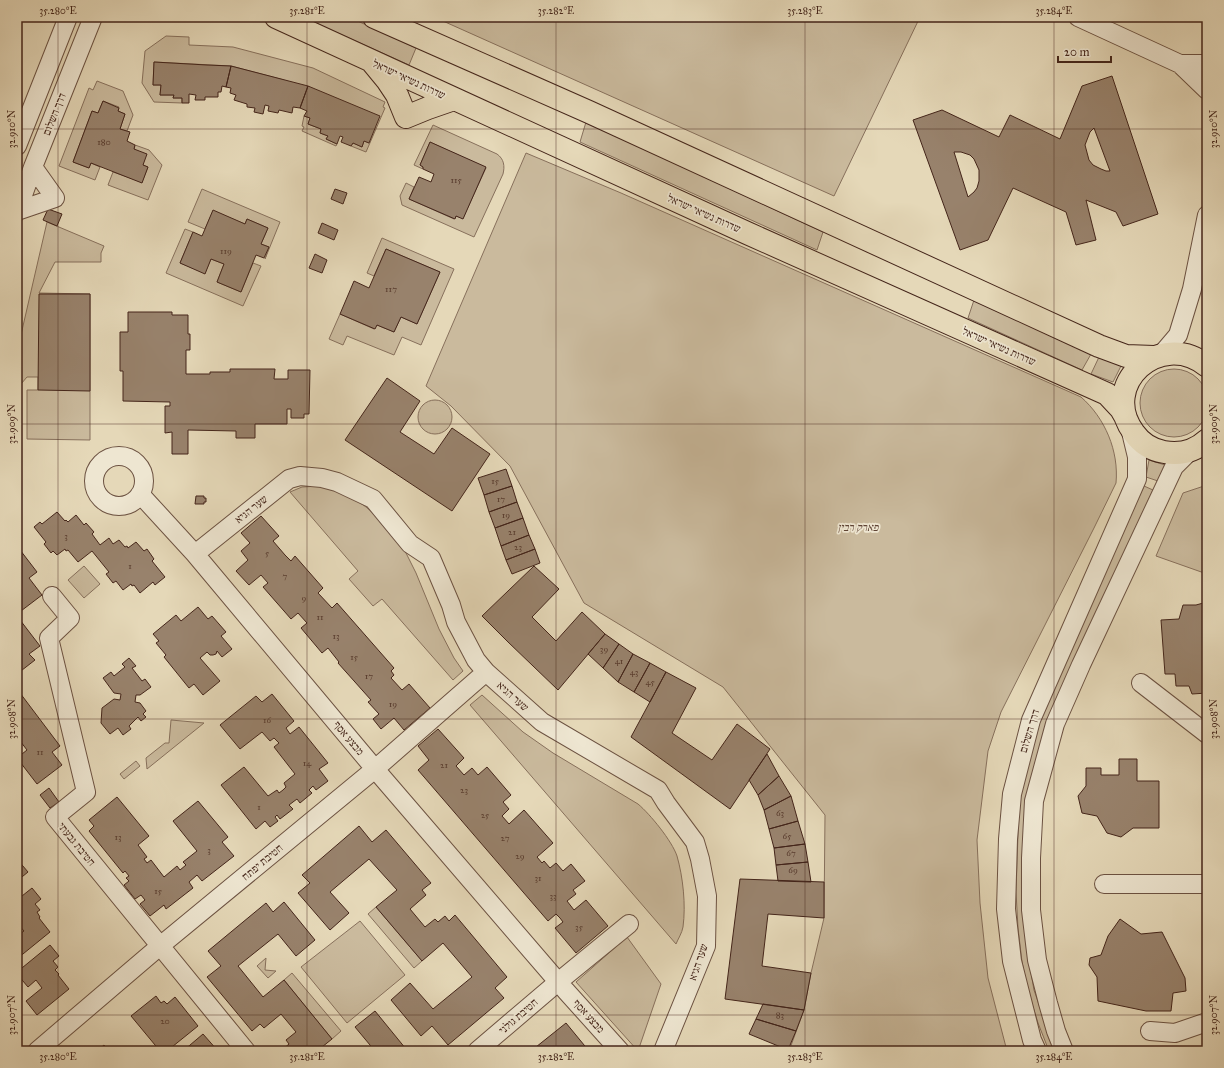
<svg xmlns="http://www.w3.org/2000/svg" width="1224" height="1068" font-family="'IM FELL Great Primer','Frank Ruhl Libre',serif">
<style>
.green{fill:#caba9d;stroke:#87705c}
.building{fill:#98826c;stroke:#44251a;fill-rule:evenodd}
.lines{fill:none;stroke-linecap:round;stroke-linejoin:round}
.minor-casing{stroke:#6c5242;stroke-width:20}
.major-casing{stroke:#44251a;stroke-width:24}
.minor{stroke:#eee6d1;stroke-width:18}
.major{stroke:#e5d8b8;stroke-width:22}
.ticks{fill:none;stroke:#44251a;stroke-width:1;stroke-opacity:0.45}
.labels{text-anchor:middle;stroke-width:3.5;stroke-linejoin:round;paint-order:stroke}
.number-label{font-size:9px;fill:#593c2e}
.street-label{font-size:11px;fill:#44251a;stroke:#eee6d1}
.park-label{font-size:11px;font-style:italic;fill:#5f4334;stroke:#eee6d1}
.neatline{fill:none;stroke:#44251a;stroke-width:1.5}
.ticks-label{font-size:10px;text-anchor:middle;fill:#44251a}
</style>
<rect width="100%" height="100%" fill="#e5d8b8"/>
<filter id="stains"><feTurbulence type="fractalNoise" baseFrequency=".005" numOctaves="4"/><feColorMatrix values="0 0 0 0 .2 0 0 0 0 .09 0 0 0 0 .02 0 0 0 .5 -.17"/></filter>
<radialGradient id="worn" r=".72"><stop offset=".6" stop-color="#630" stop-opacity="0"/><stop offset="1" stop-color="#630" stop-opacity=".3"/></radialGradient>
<path class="green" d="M302,17H349L416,48L409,65Z
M434,17H920L834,196Z
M166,36L189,37V45L233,47L313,68L385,102L383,107L385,108L366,152L351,146L353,143L362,147L364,141L369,143L284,80L231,66L154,62L153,85H161L160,95H174L173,98H182V103L154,102L142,83L145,51Z
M97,81L123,91L133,115L127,131L120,129L125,114L118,111L119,107L103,101L98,113L92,111L73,162L89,168L91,163L100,167L95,180L59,166L89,88L93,90Z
M304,116L310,118L308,124L321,129L320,133L328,136L326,139L337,144L336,146L302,131L304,127L302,126Z
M586,122L823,232L817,250L580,142Z
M433,125L497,154C504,159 505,166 503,174L474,237L402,205L400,196L406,183L414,187L409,199L454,219L456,216L463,218L486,168L430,142L420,165L423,167V169L414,165Z
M135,145L149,150L162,165L148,200L108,185L113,172L142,182L148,167L143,165L134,149Z
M526,153L621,193L1081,397C1105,418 1119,451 1116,483L1094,528L1001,712L988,751L977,840L980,903L988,978L1007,1051H789L804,1010L811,973L824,918L825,815L723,687L584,603L510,466L451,406L426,386Z
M202,189L280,222L265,259L269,247L261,244L268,228L247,219L245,224L213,211L205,229L188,222Z
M47,222L104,246L101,253V262H55L39,293L90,294V440L27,439V390H38V377H27L21,384H17V352Z
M185,229L193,232L180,263L205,273L211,259L224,264L217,282L241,292L253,263L261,266L243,306L166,273Z
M382,238L454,269L421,345L402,337L394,355L347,336L343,345L329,339L340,314L374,329L377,325L394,332L401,317L417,324L440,272L386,249L374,276L367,273Z
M974,300L1091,354L1082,370L968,318Z
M1099,357L1121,366L1113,382L1091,374Z
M1140 403a34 34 0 1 1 68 0a34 34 0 1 1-68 0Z
M418 417a17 17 0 1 1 34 0a17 17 0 1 1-34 0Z
M1149,460L1165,465L1158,481L1146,477Z
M1207,485V574L1156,556L1183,493Z
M321,486L352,497L366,507L385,523L404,549L416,573L439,629L454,658L463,671L453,680L382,599L373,606L349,579L358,571L290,492L302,487Z
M1144,486L1153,490L1096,614L1026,818L1029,961L1034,990L1055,1051H1049L1038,1023L1028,991L1022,962L1018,928L1016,892L1019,805L1026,769L1039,724L1087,611Z
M84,566L100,584L84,598L68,580Z
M482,695L523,732L553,753L638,804C650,814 672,841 677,856C683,877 686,905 683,927C682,933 678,939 676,944L470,705Z
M171,720L204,723L147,769L146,758L165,743H169Z
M136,761L140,766L124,779L120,774Z
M376,907L422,961L414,968L368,914Z
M360,921L405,975L347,1023L301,967Z
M627,937L661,984L638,1051L576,982Z
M266,958L265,970L276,971L268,978L257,966Z
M292,973L341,1031L332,1039L284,980Z"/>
<path class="building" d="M154,62L207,65L231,66L226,87L222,86L221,92H218V97H205V100H195L196,95L189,94V103H182V98H173L174,95H160L161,85H153Z
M231,66L308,86L300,108L293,107L292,113L279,110L278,113L268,111L269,106L265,105L263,114L254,112L255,108L247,107V104L234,100L236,95L230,93L231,88L226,87Z
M1112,76L1158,214L1123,226L1116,212L1086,200L1096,240L1076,245L1066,212L1013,188L988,240L960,250L913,120L942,110L999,137L1010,115L1060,139L1082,86ZM1094,128L1110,171H1106L1101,169L1093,165L1089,160L1085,145L1090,132ZM954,152H961L970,155L974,159L979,170V181L977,188L974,192L968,197Z
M308,86L380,116L369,143L364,141L362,147L353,143L351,146L341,142L343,137L340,136L337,144L326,139L328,136L320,133L321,129L308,124L310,118L304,116L307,111L300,108Z
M103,101L119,108L118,111L125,114L120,129L130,132L127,141L135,145L134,149L147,154L143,165L148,167L142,183L91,163L89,168L73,162L92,111L98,113Z
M430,142L486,167L463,219L456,216L455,219L409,199L419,177L431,182L434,174L423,169V167L420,165Z
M335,189L347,193L343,204L331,199Z
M48,209L62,214L57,226L43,220Z
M213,210L245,224L247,219L268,228L261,244L269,247L264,258L256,255L241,292L217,282L224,264L211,259L205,274L180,263L193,232L202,236Z
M322,223L338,230L334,240L318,233Z
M386,249L440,272L417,324L401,317L394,332L377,325L375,329L340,314L354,281L369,288Z
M315,254L327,260L322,273L309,268Z
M39,294H90V391L38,390Z
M128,312H172V315H188V334H190V350H186V374H210V372H230V369H275L274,379H288V370H310L309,414H304V418H291V409H287V424H255V438H236V431L188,430V454H172V432L165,433V406H170V402L123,401V371H120V332H128Z
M387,378L420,401L400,432L434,454L452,428L490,454L452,511L345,440Z
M506,469L512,486L484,495L478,478Z
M512,486L517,502L489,512L484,495Z
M196,496H204V498H206V502H204V504H195Z
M517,502L523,518L495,528L489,512Z
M57,512L65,521L66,520L68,522L76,515L84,525L86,523L94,532L92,534L100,545L109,538L113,544L119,540L125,547L127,546L128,548L136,542L144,551L147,549L154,559L152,561L165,577L155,585L153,582L140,593L134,585L132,586L131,584L123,590L116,581L113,583L106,574L109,572L92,551L78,562L68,550L66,551L65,549L57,555L53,551L51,553L44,544L46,542L34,527L40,522L42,524Z
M261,516L279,536L273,541L285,555L291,561L295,556L323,588L318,593L332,608L337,603L394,668L391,671L394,675L391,678L402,690L409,684L430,708L404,730L394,718L381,729L373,719L379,714L368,702L371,700L338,663L339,662L328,648L322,653L301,628L307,623L298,613L291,619L263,587L268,583L261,575L249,585L236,571L248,560L241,551L250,543L241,533Z
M523,518L529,535L501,546L495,528Z
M529,535L535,549L506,560L501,546Z
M17,546L37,572L29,578L42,595L17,614Z
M535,549L540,563L512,574L506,560Z
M534,566L559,589L532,617L556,641L582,612L605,634L558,690L508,642L482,616Z
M1207,602V693L1192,694L1189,686H1176L1175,674H1165L1161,620L1179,619L1183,605H1196Z
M198,607L208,619L212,616L226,632L221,636L232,649L222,657L217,651L216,654L213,655H210L207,652L200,658L220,681L203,695L194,684L189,688L164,657L166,655L156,643L159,641L153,634L176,615L181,621Z
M17,616L40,646L29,654L35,660L17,674Z
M605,634L619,644L603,668L588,654Z
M619,644L633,654L618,682L603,668Z
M633,654L650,663L634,692L618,682Z
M129,658L136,666L132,668L142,681L145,679L151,687L140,695H136L135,702L140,703L146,711L143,714L146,717L141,721L138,717L129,726L131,729L123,735L118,728L110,734L101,723L102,708L114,699L120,700L121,694L114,693L103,678L111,672L114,676L125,667L122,664Z
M650,663L666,672L650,702L634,692Z
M666,672L696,688L672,733L712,760L737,724L770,749L730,809L631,737Z
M17,689L60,746L52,752L62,765L37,784L17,758L27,750L17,737Z
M272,694L294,721L286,728L290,734L299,727L328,763L319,769L328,781L316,790L313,786L309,790L312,793L300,803L297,799L289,805L293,809L280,819L277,815L275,817L278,821L270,827L265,821L256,829L221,785L244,767L268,796L277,790L279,793L283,790L286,787L284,783L295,774L274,747L279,743L274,738L270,741L262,732L240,749L220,725L256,696L262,702Z
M438,729L464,758L456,766L464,775L472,768L478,775L487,767L511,795L503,802L509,809L502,816L509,824L524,810L553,843L537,857L542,863L544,861L550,868L556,863L563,871L571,864L585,881L573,890L576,894L567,901L574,910L586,900L608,926L576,953L555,928L563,922L560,918L556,914L548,921L418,770L429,760L418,746Z
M767,754L779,776L758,795L749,780Z
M1119,759H1137V781H1159V828H1133L1121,837L1107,833L1097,816L1082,813L1078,796L1086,786V768H1101V775H1119Z
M779,776L791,796L764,810L758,795Z
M49,788L59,802L50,808L40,795Z
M791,796L798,821L769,829L764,810Z
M117,797L149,836L138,845L147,857L144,859L147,863L151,860L164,877L177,866L180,870L186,865L183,862L197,851L173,821L198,801L228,837L222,842L234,856L202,881L197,875L189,882L193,888L166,909L164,905L150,916L140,904L145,900L141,895L135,899L124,885L129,881L126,878L129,876L125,871L123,873L89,831L94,826L89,820Z
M798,821L805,844L774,848L769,829Z
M359,826L372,842L386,830L431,883L422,890L426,895L410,909L425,927L435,919L438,922L445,916L449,921L455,915L507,977L495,988L504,998L448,1045L432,1026L421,1036L391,1000L410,983L433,1009L472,977L443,943L422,961L376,907L397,890L369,859L330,892L349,913L330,930L298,893L310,883L302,875Z
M805,844L808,862L776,865L774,848Z
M17,859L28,872L17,881Z
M808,862L811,882L778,881L776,865Z
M740,879L824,882V918L768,914L762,966L811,973L804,1010L725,999Z
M32,888L41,899L35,904L40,910L37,912L40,917L39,918L50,932L18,958L17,956V936L24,931L17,923V900Z
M284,902L315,940L296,956L278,934L238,966L263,997L284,980L332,1039L317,1051H283L282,1050L289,1044L286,1040L296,1032L281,1014L264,1028L260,1024L252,1031L207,977L221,966L208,951L266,903L273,912Z
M1120,919L1141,934L1162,932L1185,978L1186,991L1173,993L1171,1011H1146L1098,1001L1097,977L1089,965L1090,958L1101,955L1108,936Z
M50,945L59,956L53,961L58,967L55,970L59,974L58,975L69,989L37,1015L26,1001L42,988L36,980L28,987L17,974V972Z
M156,996L161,1003L164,1001L167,1004L175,997L198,1026L167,1051H160L131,1016Z
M763,1004L804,1010L796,1031L756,1019Z
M375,1011L406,1049L403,1051H375L355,1027Z
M756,1019L796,1031L788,1050L749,1034Z
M566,1023L589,1051H531Z
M17,1025L22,1031L17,1035Z
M203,1034L218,1051H183Z
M104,1045L109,1051H97Z
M740,1047L766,1051H739Z"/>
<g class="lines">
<defs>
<path id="minor" d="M1078,17L1180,64L1207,90
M1180,64H1207
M17,146L68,17
M17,211L55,198L33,167
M17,212L33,167L93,17
M1161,355L1178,335L1192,289L1207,215
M94 481a25 25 0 1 1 50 0a25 25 0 1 1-50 0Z
M140,494L195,554L375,769L566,991L620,1051
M195,554L289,479L300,476L322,478L337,482L373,499L410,544L431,558L451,605L456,622L476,660L486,672L542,722L658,790L666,803L695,842L700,859L707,896L706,946L663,1051
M52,596L70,618L49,638L86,792L55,817L246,1051
M1141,683L1207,734
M1104,884H1207
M1150,1031L1175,1033L1207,1022
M37,1051L160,946L375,769L486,672
M477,1051L558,982L629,924
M1037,1051L1032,1040L1012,961L1006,909L1008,839L1012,794L1031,720L1137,479V457L1130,428
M1064,1051L1056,1031L1048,1003L1037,960L1031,910V858L1034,801L1055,724L1081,665L1174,467L1190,451"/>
<path id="major" d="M276,17L747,233L1107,394L1121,409L1125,416
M374,17L589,112L1099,346L1126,356L1154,357
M373,63L387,80L397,95L406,117L428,108L454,99
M1207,366C1160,328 1098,385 1134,433C1141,443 1152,450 1164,452C1180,455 1195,451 1207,440"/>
</defs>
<use href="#minor" class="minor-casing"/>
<use href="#major" class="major-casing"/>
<use href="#minor" class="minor"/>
<use href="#major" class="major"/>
</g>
<path class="ticks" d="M58,17V1051M307,17V1051M556,17V1051M805,17V1051M1054,17V1051M17,129H1207M17,424H1207M17,719H1207M17,1015H1207"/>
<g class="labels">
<g class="number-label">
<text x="104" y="145">180</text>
<text x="456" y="183">115</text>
<text x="226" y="254">119</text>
<text x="391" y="292">117</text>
<text x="495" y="484">15</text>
<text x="501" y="502">17</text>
<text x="506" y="518">19</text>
<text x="512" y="535">21</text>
<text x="66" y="539">3</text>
<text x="518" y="550">23</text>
<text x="267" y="556">5</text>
<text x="130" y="569">1</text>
<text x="285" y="579">7</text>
<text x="304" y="601">9</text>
<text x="320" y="620">11</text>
<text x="336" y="639">13</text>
<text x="604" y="652">39</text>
<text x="354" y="660">15</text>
<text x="619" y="664">41</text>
<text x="634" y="675">43</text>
<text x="369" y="679">17</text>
<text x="650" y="685">45</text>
<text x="393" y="707">19</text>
<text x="267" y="723">16</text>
<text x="40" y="755">11</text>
<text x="307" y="766">14</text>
<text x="444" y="768">21</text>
<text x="464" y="793">23</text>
<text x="259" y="810">1</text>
<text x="780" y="816">63</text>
<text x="485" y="818">25</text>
<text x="787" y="839">65</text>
<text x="118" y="840">13</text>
<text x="505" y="841">27</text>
<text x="209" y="853">3</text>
<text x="791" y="856">67</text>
<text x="520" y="859">29</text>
<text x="793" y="873">69</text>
<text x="538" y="881">31</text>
<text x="158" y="894">15</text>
<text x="553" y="899">33</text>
<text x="579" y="930">35</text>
<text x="780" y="1018">83</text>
<text x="165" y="1024">20</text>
</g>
<g class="street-label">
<text transform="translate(409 79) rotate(25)" y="4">שדרות נשיאי ישראל</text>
<text transform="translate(54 114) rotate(-68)" y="4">דרך השלום</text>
<text transform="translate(704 213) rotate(24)" y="4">שדרות נשיאי ישראל</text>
<text transform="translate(999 346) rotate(24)" y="4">שדרות נשיאי ישראל</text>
<text transform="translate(251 509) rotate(-38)" y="4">שער הגיא</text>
<text transform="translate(513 696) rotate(42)" y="4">שער הגיא</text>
<text transform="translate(1029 731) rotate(-73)" y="4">דרך השלום</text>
<text transform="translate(349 738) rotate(50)" y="4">מבצע אסף</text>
<text transform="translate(77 844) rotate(51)" y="4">חטיבת גבעתי</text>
<text transform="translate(262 862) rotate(-40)" y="4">חטיבת יפתח</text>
<text transform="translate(698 962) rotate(-71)" y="4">שער הגיא</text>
<text transform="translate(518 1016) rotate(-41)" y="4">חטיבת גולני</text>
<text transform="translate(589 1016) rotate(48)" y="4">מבצע אסף</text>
</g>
<g class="park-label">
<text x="858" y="531">פארק רבין</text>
</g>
</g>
<rect width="1224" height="1068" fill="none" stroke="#e5d8b8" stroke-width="44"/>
<path d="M1058 56v6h53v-6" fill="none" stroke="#44251a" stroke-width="2"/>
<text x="1064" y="56" font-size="12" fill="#44251a" stroke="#eee6d1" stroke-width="3" paint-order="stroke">20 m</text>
<rect x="22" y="22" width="1180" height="1024" class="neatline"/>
<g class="ticks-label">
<text x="58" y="14">35.280°E</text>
<text x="307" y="14">35.281°E</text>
<text x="556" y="14">35.282°E</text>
<text x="805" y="14">35.283°E</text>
<text x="1054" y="14">35.284°E</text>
<text transform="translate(11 129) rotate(-90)" y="4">32.910°N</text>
<text transform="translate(1213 129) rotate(-90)" y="4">32.910°N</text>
<text transform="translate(11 424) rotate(-90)" y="4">32.909°N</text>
<text transform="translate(1213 424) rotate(-90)" y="4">32.909°N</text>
<text transform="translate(11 719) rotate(-90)" y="4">32.908°N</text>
<text transform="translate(1213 719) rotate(-90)" y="4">32.908°N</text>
<text transform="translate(11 1015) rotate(-90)" y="4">32.907°N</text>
<text transform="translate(1213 1015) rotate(-90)" y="4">32.907°N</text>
<text x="58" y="1060">35.280°E</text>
<text x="307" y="1060">35.281°E</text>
<text x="556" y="1060">35.282°E</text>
<text x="805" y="1060">35.283°E</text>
<text x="1054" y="1060">35.284°E</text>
</g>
<rect width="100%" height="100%" filter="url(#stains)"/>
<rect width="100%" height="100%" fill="url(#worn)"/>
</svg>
